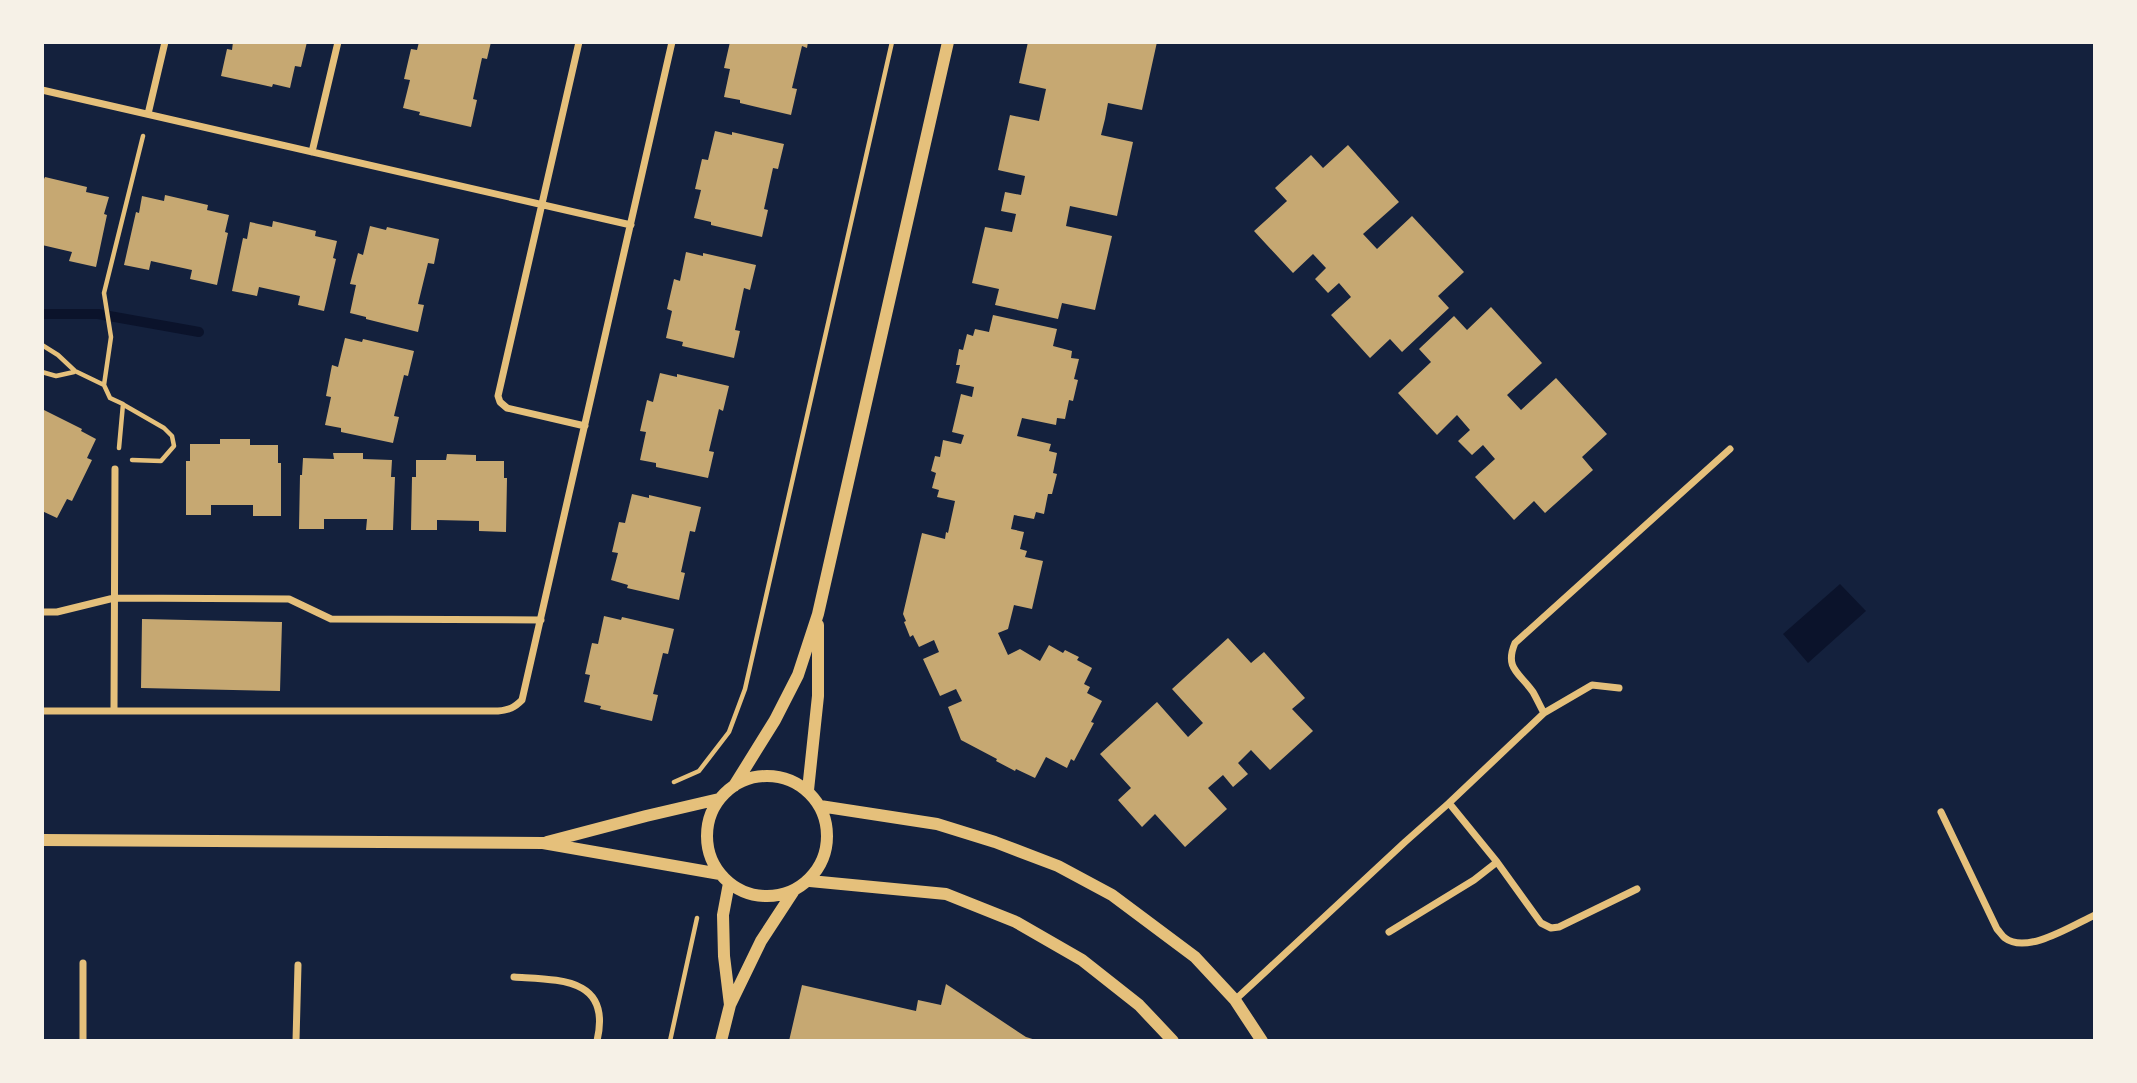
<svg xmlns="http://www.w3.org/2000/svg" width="2137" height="1083" font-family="Cabin,sans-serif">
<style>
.water{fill:#0b132b}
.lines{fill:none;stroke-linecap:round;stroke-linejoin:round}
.stream{stroke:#0b132b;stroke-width:10}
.building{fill:#c6a872}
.path{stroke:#e5c07b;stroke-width:4.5}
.minor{stroke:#e5c07b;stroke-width:7}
.tertiary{stroke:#e5c07b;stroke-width:12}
</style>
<rect width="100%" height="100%" fill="#14213d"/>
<path class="water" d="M1840,584L1866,611L1808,663L1783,634Z"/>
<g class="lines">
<path class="stream" d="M42,314H98L199,332"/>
</g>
<path class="building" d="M233,42H307L301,67L295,66L290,88L273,84L272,87L221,76L227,49L232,50Z
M419,42H491L487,59L482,58L473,99L477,100L471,127L419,115L420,112L403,108L410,80L404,79L411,49L417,50Z
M730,42H808L807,48L802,46L792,88L797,89L791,115L740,103V100L724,97L730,69L724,68Z
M1028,42H1157L1142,110L1108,103L1105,119L1101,135L1133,142L1117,216L1070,206L1066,226L1112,236L1095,310L1062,303L1058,319L995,305L999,289L972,283L985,227L1012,232L1016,214L1001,211L1005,192L1021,195L1025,176L998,170L1010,115L1039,121L1046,89L1019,83Z
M715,131L732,135V132L784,144L778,169L773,168L764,209L768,210L762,237L711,225V222L694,218L701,190L695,189L702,159L708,160Z
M1348,145L1399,202L1363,234L1377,249L1412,216L1464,272L1438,296L1449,308L1402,352L1390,339L1370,358L1331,315L1351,297L1339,283L1328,293L1315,279L1326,268L1313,254L1293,273L1254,231L1287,201L1275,188L1311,155L1323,168Z
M45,177L87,187L86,192L109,197L104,214L107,215L96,267L69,261L72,252L42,245V183Z
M165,195L208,205L207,210L229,215L225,232L228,233L217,285L190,279L192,270L151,261L149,270L124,265L136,212L139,213L142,196L164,201Z
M273,221L316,231L315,236L337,241L333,258L336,259L324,311L298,305L300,296L259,287L257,296L232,291L243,238L247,239L250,222L272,227Z
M370,226L386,230L387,227L439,239L434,264L428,263L418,304L424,305L418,332L366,319V317L350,313L356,285L350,284L358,253L363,255Z
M686,252L703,256V253L756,265L750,290L744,288L735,330L740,331L734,358L682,346L683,342L666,338L672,311L667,309L674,279L680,281Z
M1491,307L1542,363L1507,395L1521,410L1556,378L1607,434L1582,457L1593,470L1545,513L1534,501L1514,520L1475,477L1495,459L1483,445L1472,455L1458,441L1470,430L1457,415L1437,435L1398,393L1431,362L1419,349L1454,316L1467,330Z
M993,315L1057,329L1053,346L1072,351L1071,358L1079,359L1074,379L1078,380L1073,401L1069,400L1065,419L1057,418L1056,425L1022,418L1017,436L1051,444L1049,451L1057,453L1053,473L1057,474L1052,494H1048L1044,514L1036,512L1034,519L1014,515L1011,529L1024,532L1020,549L1027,551L1025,557L1043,561L1032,609L1014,605L1008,629L998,633L1008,655L1020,649L1040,661L1049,645L1063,653L1065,650L1079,657L1077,660L1092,668L1084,684L1090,687L1087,693L1102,701L1091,722L1094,723L1074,761L1071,759L1067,768L1046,757L1035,778L1016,769L1015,771L996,761L997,759L961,740L948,707L962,701L956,689L940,696L923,659L939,652L934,640L919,647L913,635L910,637L904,622L906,621L903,614L922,533L945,539L946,532L948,533L955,501L937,497L939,490L932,488L936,473L931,471L935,456L940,457L943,440L961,444L964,435L952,432L961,394L972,397L974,387L956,383L960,365H956L959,349L963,350L967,334L973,336L975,329L989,332Z
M345,338L362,342L363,339L414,351L408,376L404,375L394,416L399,417L393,443L341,432V428L325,425L331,397L326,396L332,365L338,367Z
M660,373L677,377V374L729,386L723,411L719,409L709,451L714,452L708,478L656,467V463L640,460L646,432L640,431L647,400L653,402Z
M42,409L82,429L81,431L96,439L87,458L92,460L72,501L67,499L57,518L42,511Z
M220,439H250V445H278V463H281V516H253V505H211V515H186V461H190V444H220Z
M333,453H363V459L392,460L391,477H395L393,530H366L367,519H324V529H299L300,475H302L303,458L334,459Z
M447,454L476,455V461H504V478H507L506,532L479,531V521L437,520V530H411L412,477H416V460H446Z
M632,494L649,498V495L701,507L695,532L690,531L681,572L685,573L679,600L627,588L628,585L611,580L618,553L612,552L619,522L625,523Z
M604,616L621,620L622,617L674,629L668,654L663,653L653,694L658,695L652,721L600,709L601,706L584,702L590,675L585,674L592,643L598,644Z
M142,619L282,622L280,691L141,688Z
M1228,638L1251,663L1264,652L1305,698L1292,709L1313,731L1270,770L1251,750L1238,763L1248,774L1233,787L1223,775L1208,788L1227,809L1185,847L1155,814L1142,827L1118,800L1131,788L1100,754L1157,702L1188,737L1203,723L1172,689Z
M946,984L1026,1037L1039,1041H789L802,985L916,1011L918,1000L941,1005Z"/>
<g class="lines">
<path class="path" d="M42,345L58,355L75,371L104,385L110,398L123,404L119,448
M42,372L56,376L74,372
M104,385L111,337L104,293L143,136
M124,405L164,428L172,436L174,446L161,461L132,460
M674,782L699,771L729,732L745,689L892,42
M670,1041L697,918"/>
<path class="minor" d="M579,42L498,396L500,402L507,408L585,426
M42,90L631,225
M148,114L165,42
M312,152L338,42
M42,612H57L114,598L289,599L331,619L541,620
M42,711H498C509,710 514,708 522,700L672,42
M114,711L115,469
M1544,713L1592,685L1619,688
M1449,803L1544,713C1540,706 1537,699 1533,692C1520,673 1504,669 1515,643L1730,449
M1941,812L1997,929C2000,932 2002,936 2005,938C2027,955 2073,925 2095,915
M1389,932L1474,880L1497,862
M514,977C559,980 612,977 597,1041
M1235,1000L1405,842L1449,803L1497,862L1541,923L1551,928L1559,927L1637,889
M83,1041V963
M296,1041L298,965"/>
<path class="tertiary" d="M707 836a60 60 0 1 1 120 0a60 60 0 1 1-120 0Z
M734,786L775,720L798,675L818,614L948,42
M808,790L818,696V625
M820,806L937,824L995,842L1058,866L1112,895L1195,957L1235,1000L1262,1041
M42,840L543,843L720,874
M547,842L646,816L719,799
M810,881L946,894L1016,922L1082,960L1139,1005L1173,1041
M729,883L723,915L724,956L730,1005
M721,1041L730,1005L761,941L793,892"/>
</g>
<rect width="2137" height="1083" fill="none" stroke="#f6f1e7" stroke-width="88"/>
</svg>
